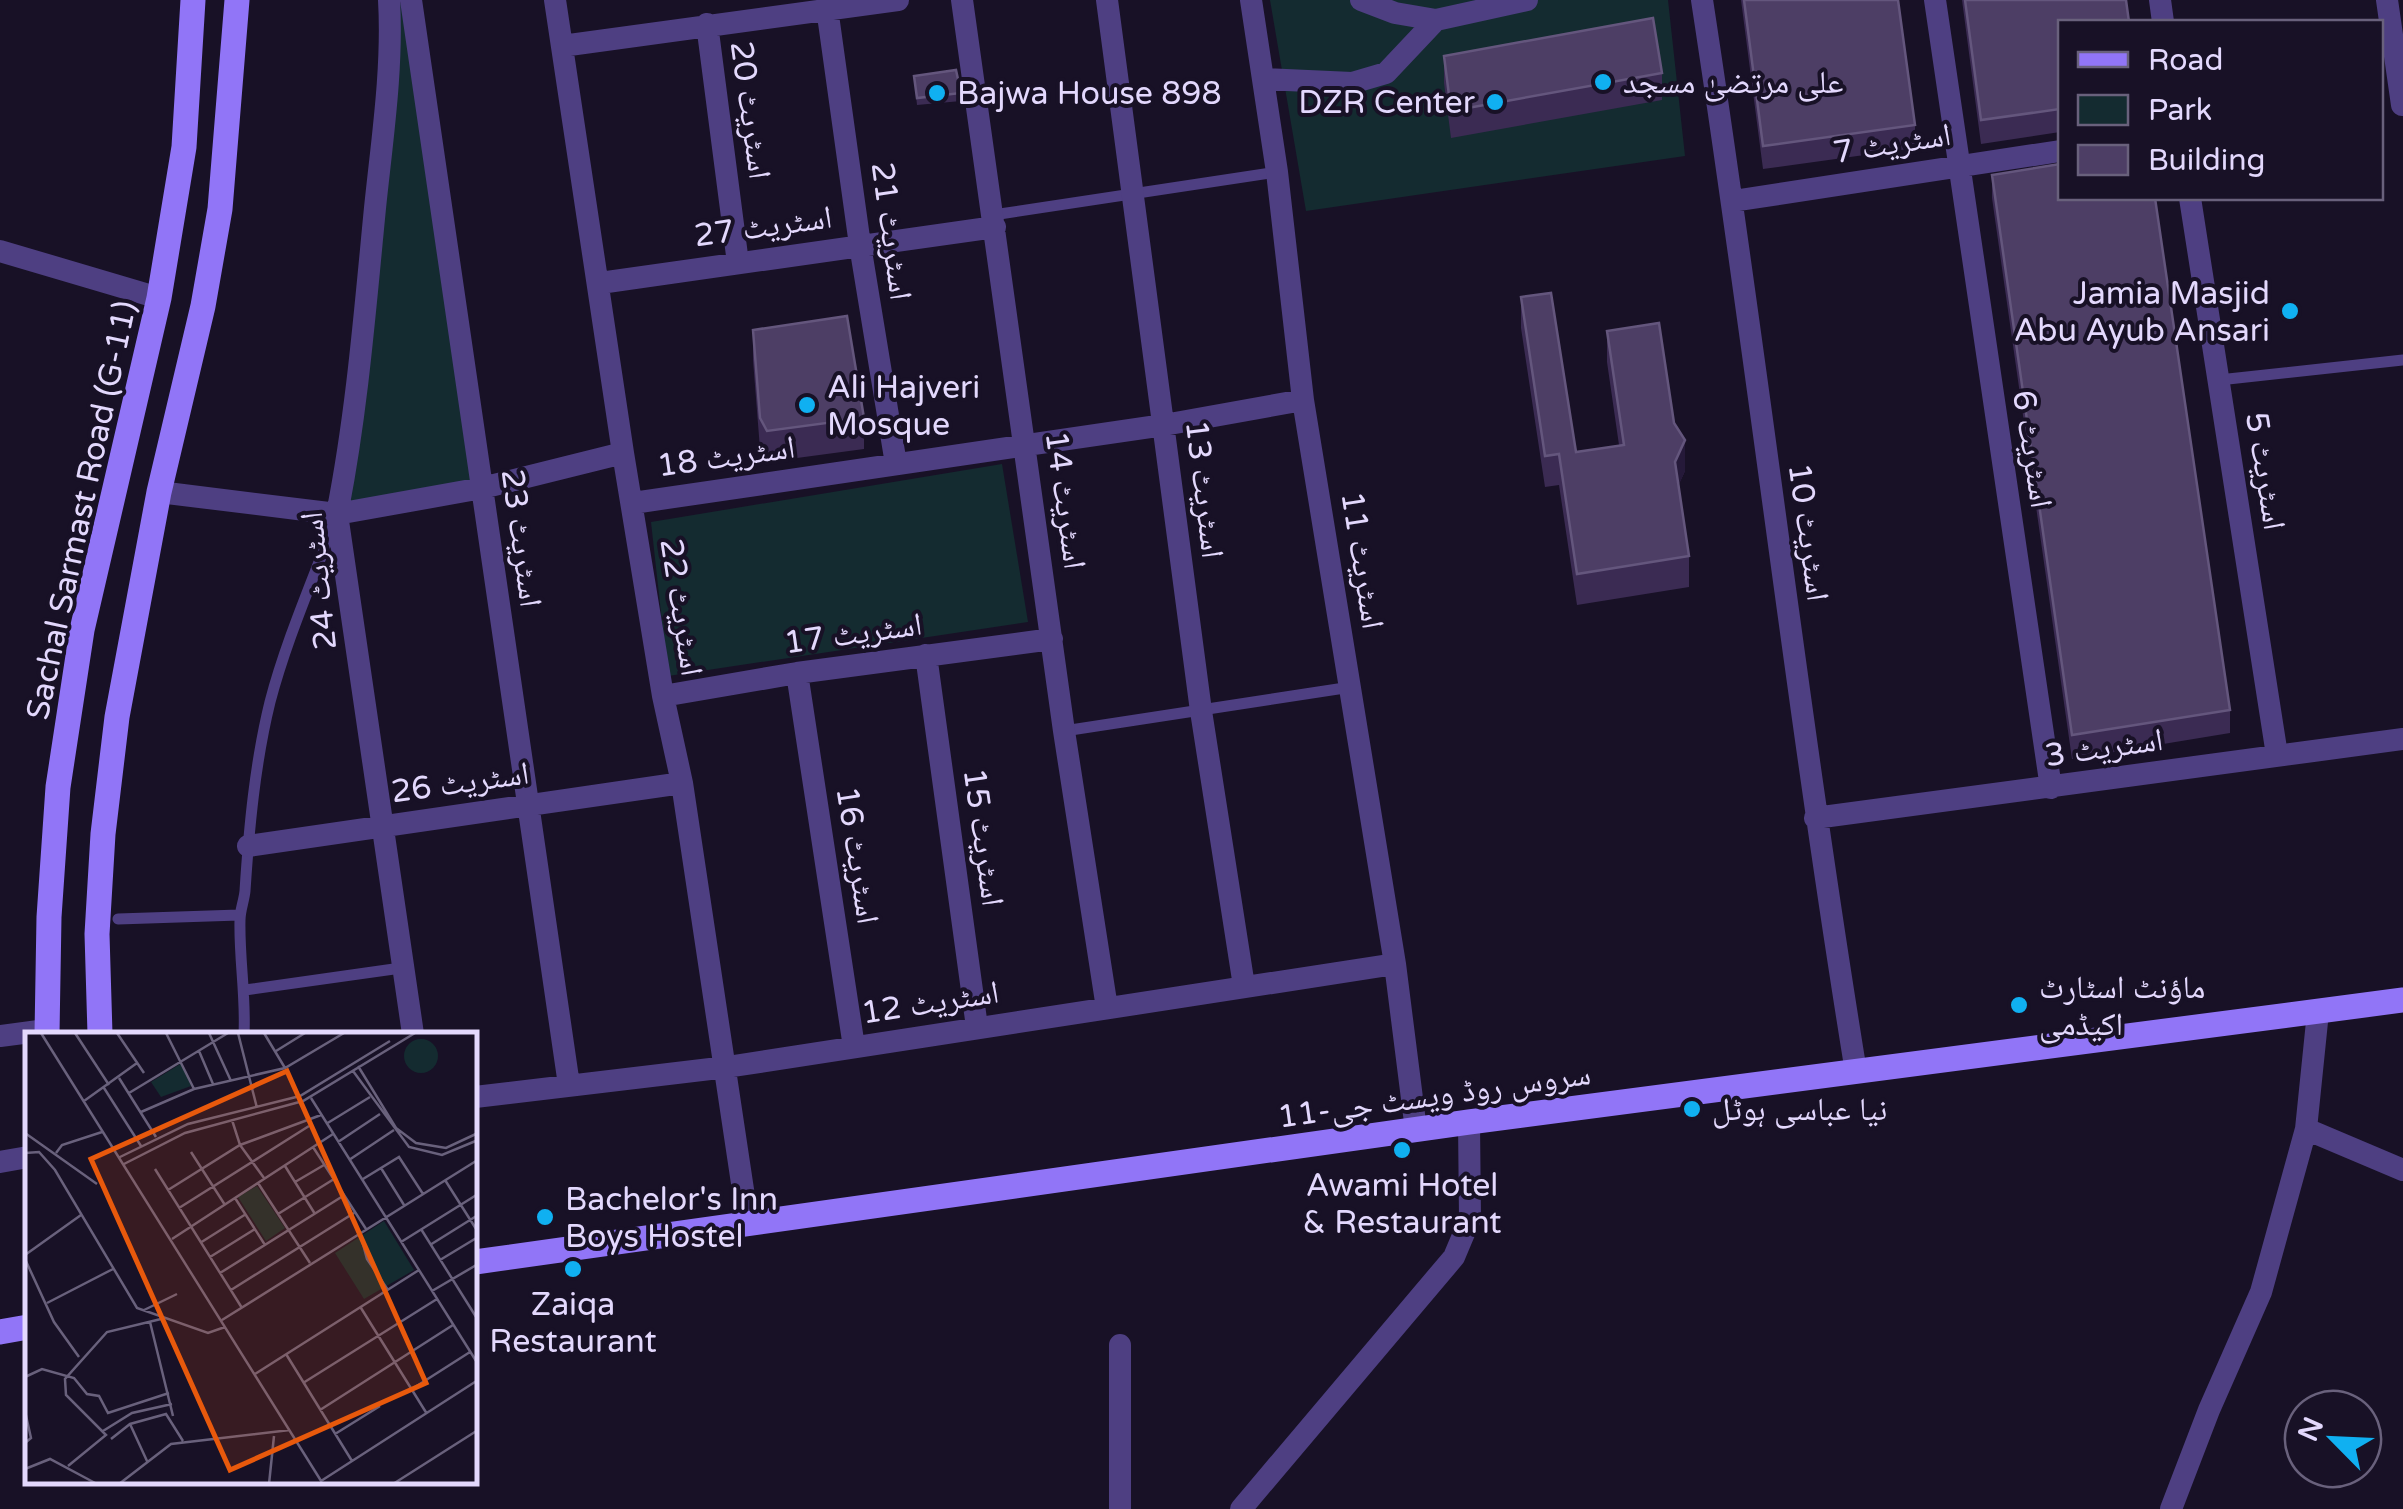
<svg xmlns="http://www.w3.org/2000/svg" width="2403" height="1509" font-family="'Varela Round','Noto Naskh Arabic',sans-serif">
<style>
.green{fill:#142b30}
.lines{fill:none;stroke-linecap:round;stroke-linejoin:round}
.lane{stroke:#4e3f82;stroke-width:11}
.street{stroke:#4e3f82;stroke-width:22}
.secondary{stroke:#9175f7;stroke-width:25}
.wall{fill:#3b2b53}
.shaded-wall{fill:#251939}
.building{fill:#4d3e65;stroke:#64567d;stroke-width:2.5}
.poi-dot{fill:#10b0f1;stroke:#181126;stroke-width:4}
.labels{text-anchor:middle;stroke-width:8;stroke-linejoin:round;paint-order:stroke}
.poi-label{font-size:32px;fill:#e3d8fd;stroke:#181126;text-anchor:start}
.street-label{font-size:32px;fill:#e3d8fd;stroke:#181126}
.inset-road{fill:none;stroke:#69617c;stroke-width:2.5}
.view{fill:#e8590c;fill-opacity:0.15;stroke:#e8590c;stroke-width:5}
.inset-edge{fill:none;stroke:#e3d8fd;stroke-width:5}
</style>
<rect width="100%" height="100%" fill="#181126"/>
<path class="green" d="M407,0L477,484L343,505L393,8Z
M1270,0H1668L1685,156L1306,211Z
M1002,464L1028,622L668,676L651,522Z"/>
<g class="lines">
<path class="lane" d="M993,215L1277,172
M2219,380L2403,360
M1064,731L1351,687
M118,919L239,915
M245,990L401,968
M244,1034C246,996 239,958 240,920C240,910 244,901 245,891C249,828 255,763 270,702C286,641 312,582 334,523"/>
<path class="street" d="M389,0C393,68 382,140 375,208C365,310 357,413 337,514L413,1034
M411,0L569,1085
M555,0L623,453L663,696L682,783L748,1223
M962,0L1064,731L1107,1008
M1107,0L1201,711L1244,986
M1251,0L1277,172L1303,400L1395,964L1416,1130
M1361,0L1395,13L1436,20L1527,0
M1702,0C1757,357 1798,716 1856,1072
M1935,0L2051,788
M2160,0L2163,22
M2387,0L2402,105
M827,8L860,245L896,464
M707,24L738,263
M562,46L898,0
M1263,79L1352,83L1386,73L1436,20
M2190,198L2277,755
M1733,201L2060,151
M0,251L159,298
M600,283L995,227
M159,492L337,514L482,488L623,453
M633,503L1164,425L1303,400
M926,655L977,1027
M797,673L854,1047
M663,696L797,673L1052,639
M1815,818L2403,739
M248,846L682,783
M0,1036L46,1030
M475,1097L727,1067L1395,964
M2306,1129L2403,1170
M0,1162L28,1157
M1120,1509V1345
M1241,1509L1454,1257L1470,1219L1469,1122
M2171,1509L2209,1410L2261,1292L2306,1129L2318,1012"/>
<path class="secondary" d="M47,1034L49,917L58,787L82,630L159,298L184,147L193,0
M100,1034L97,934L103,834L117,717L159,492L203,306L220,209L237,0
M475,1262L1469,1122L2403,1000
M0,1332L28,1327"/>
</g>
<path class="wall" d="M1741,0H1898L1915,125V148L1763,169Z
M1962,0H2126L2060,22V132L1981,144Z
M1444,56L1662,73V100L1451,138L1444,83Z
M914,76L961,93V101L917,105Z
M1992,175L2230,710V733L2072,759L1992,198Z
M1521,297L1576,452L1619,445L1607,362V331L1674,423L1685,471L1678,486L1689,556V587L1577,605L1559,485L1545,487L1521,328Z
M753,330L864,418V449L767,462L760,449L753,360Z"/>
<path class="shaded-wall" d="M1685,440V471L1675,493V462Z"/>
<path class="building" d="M1744,0H1898L1915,125L1763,146Z
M1965,0H2126L2129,22H2060V109L1981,120Z
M1653,18L1662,73L1451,111L1444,56Z
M956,70L961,93L917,98L914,76Z
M2060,164V198H2155L2230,710L2072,735L1992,175Z
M1551,293L1576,452L1624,445L1607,331L1659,323L1674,423L1685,440L1675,462L1689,556L1577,574L1559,454L1545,456L1521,297Z
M847,316L864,418L767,431L760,418L753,330Z"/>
<g class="poi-dot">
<circle cx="1603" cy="82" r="10"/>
<circle cx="937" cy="93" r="10"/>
<circle cx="1495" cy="102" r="10"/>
<circle cx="2290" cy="311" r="10"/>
<circle cx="807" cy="405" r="10"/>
<circle cx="2019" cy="1005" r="10"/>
<circle cx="1692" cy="1109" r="10"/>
<circle cx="1402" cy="1150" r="10"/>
<circle cx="545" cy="1217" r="10"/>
<circle cx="573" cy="1269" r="10"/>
</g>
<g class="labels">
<g class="poi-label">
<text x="1623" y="93">علی مرتضیٰ مسجد</text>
<text x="957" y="104">Bajwa House 898</text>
<text x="1475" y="113" text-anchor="end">DZR Center</text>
<text x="2270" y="304" text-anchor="end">Jamia Masjid<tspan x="2270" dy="37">Abu Ayub Ansari</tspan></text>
<text x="827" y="398">Ali Hajveri<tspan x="827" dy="37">Mosque</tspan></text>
<text x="2039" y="998">ماؤنٹ اسٹارٹ<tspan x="2039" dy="37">اکیڈمی</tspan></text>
<text x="1712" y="1120">نیا عباسی ہوٹل</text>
<text x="1402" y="1196" text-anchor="middle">Awami Hotel<tspan x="1402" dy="37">&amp; Restaurant</tspan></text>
<text x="565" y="1210">Bachelor's Inn<tspan x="565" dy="37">Boys Hostel</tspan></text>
<text x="573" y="1315" text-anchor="middle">Zaiqa<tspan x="573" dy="37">Restaurant</tspan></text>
</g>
<g class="street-label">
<text transform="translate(751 110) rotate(82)" y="11">اسٹریٹ 20</text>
<text transform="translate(1892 143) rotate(-9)" y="11">اسٹریٹ 7</text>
<text transform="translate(763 226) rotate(-8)" y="11">اسٹریٹ 27</text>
<text transform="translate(892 231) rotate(82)" y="11">اسٹریٹ 21</text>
<text transform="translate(2033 449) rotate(81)" y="11">اسٹریٹ 6</text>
<text transform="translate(726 456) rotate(-8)" y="11">اسٹریٹ 18</text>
<text transform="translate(2266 471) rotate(81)" y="11">اسٹریٹ 5</text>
<text transform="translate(1205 489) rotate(83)" y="11">اسٹریٹ 13</text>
<text transform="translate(1066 500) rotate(82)" y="11">اسٹریٹ 14</text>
<text transform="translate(81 510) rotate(-78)" y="11">Sachal Sarmast Road (G-11)</text>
<text transform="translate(1809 532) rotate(82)" y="11">اسٹریٹ 10</text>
<text transform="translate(522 538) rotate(82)" y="11">اسٹریٹ 23</text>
<text transform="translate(1363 560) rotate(81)" y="11">اسٹریٹ 11</text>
<text transform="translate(318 581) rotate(-96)" y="11">اسٹریٹ 24</text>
<text transform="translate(682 607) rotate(81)" y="11">اسٹریٹ 22</text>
<text transform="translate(853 633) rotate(-8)" y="11">اسٹریٹ 17</text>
<text transform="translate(2104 747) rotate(-8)" y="11">اسٹریٹ 3</text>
<text transform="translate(460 782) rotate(-8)" y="11">اسٹریٹ 26</text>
<text transform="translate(984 837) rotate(82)" y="11">اسٹریٹ 15</text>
<text transform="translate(858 855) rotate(81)" y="11">اسٹریٹ 16</text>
<text transform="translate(930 1002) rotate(-9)" y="11">اسٹریٹ 12</text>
<text transform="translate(1434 1095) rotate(-8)" y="11">سروس روڈ ویسٹ جی-11</text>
</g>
</g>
<g transform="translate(25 1032)">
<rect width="452" height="452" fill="#181126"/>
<path d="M379 24a17 17 0 1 1 34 0a17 17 0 1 1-34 0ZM157,31L166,54L136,65L126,50ZM232,154L260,196L241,209L213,165ZM359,189L389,238L339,267L310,221Z" fill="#142b30"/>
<path class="inset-road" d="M16,1L298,452M50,1L84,53M92,1L119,41M141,1L169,57M184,1L206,49M213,1L232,76M239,1L260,36M174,19L188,52M251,19L280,1M333,34L371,96L391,111L421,116L453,101M328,39L384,115L417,123L453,108M94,46L131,105M79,56L116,114M104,61L203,1M286,66L453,332M59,69L112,31M116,80L169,57L260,36L319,1M207,88L215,113L239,146M301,92L345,65M0,101L72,152M313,110L355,82M288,115L341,197M166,120L200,173M0,121L14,120L30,138L112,276L183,301L200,295M31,121L37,113L77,100M95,125L163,92L275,64L365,9M324,128L369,98M99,132L160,101L278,69L390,1M260,134L290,182M356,136L379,173M130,137L217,276M338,147L374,125L398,162M420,148L453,200M270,150L299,133M233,151L285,231M143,158L215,113L296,83M210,166L240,213M154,176L284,94M253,182L309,147M396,197L453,288M335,201L342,227L363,258M147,207L308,102M376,210L453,162M175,211L221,182M405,213L453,183M0,223L56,183M185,225L230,197M0,227L29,290L54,325M415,228L453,205M195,241L318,164M206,258L329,181M407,259L453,232M22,271L88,237M336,276L402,382M117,279L152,262M197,288L451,129M125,290L148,384M261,322L327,429M230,342L394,238M0,345L17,337L49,346L62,362L74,364L83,381L144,361M278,351L412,267M387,357L445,320M295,378L428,293M0,379L6,406L0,411M105,392L122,429M78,399L107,381L147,372M310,402L355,374M86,407L105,392L141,382L158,409M43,434L81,403L41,363L40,347L82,300L136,287M0,437L25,427L72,452M296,449L453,348M94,452L146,412L265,398M244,452L249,404M368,452L453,398"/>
<path class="view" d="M262,39L401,351L205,438L66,127Z"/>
<rect width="452" height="452" class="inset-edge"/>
</g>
<rect x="2058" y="20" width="325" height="180" fill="#181126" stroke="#69617c" stroke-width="2.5"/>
<rect x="2078" y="52" width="50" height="15" fill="#9175f7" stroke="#69617c" stroke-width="2.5"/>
<text x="2148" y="70" font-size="30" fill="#e3d8fd">Road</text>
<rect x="2078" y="95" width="50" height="30" fill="#142b30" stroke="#69617c" stroke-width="2.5"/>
<text x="2148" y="120" font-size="30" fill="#e3d8fd">Park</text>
<rect x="2078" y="145" width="50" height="30" fill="#4d3e65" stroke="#69617c" stroke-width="2.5"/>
<text x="2148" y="170" font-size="30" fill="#e3d8fd">Building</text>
<g transform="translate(2333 1439) rotate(294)"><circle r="48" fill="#181126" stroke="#69617c" stroke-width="2.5"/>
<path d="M0-8L18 38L0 25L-18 38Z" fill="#10b0f1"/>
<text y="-15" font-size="28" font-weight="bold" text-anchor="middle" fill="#e3d8fd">N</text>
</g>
</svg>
